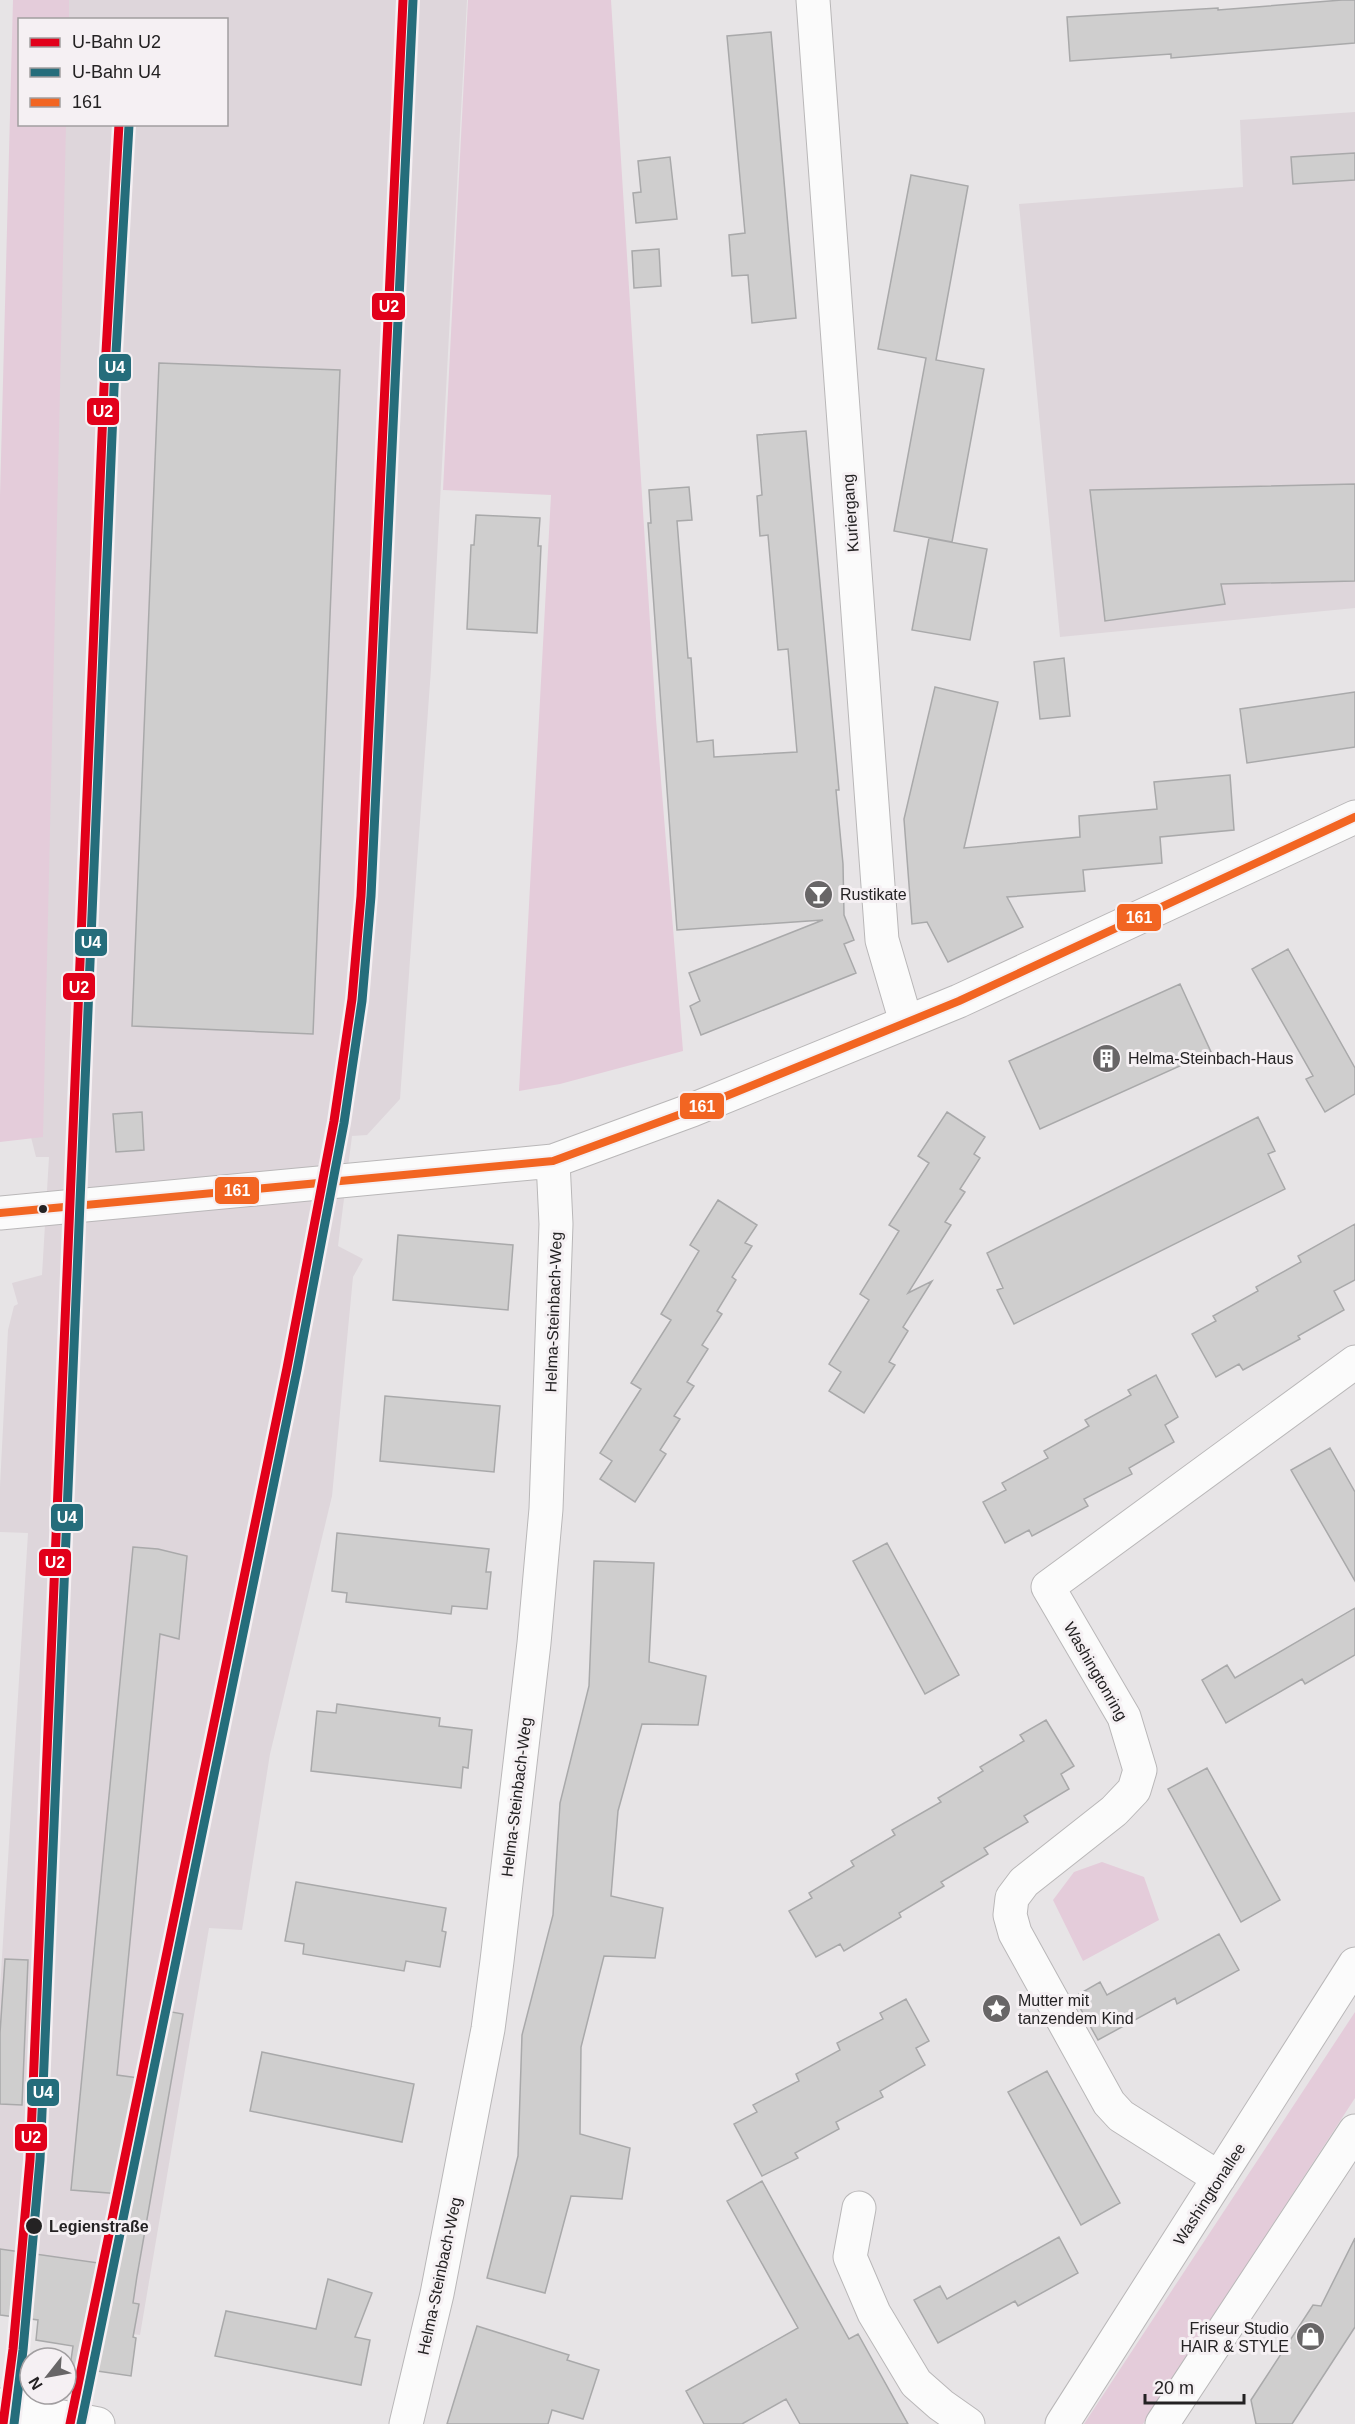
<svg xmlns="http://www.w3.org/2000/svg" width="1355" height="2424" font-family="Helvetica,sans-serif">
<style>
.built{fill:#ded6db}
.green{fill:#e4ccda}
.building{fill:#cfcece;stroke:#a9a9aa;stroke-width:1.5}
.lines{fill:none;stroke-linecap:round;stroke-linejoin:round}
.minor-casing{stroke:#b9b7b8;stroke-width:35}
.minor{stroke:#fbfbfb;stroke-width:33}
.bus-1-casing{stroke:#f5f0f3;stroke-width:12}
.bus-1{stroke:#f26522;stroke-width:8}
.metro-1-casing{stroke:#f5f0f3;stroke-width:14}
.metro-2-casing{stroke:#f5f0f3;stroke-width:14}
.metro-1{stroke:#e2001a;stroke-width:9}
.metro-2{stroke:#256d7b;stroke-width:9}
.bus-dot{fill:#242223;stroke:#f5f0f3;stroke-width:2}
.labels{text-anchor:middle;stroke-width:6;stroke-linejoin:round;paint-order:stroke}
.street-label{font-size:16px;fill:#242223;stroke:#f5f0f3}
.poi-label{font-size:16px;fill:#242223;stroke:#f5f0f3;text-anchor:start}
.stop-label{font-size:16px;font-weight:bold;fill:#242223;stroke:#f5f0f3;text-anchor:start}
.line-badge{stroke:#f5f0f3;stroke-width:2}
.badge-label{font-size:16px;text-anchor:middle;font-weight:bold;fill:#fff}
</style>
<rect width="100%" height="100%" fill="#e7e4e6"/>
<path class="built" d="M62,0H467L431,669L400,1099L367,1135L352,1136L338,1246L363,1259L353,1277L332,1496L270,1754L242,1930L209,1928L140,2335L69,2326L66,2345L36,2340L38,2320L0,2315V1990L28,1533L0,1532V1486L8,1330L14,1306L18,1304L12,1283L42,1275L49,1157H36L10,1054L56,125L226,124V20L61,19Z
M1355,112V608L1060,637L1019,204L1243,187L1240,120Z"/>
<path class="green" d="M13,0H69V19L20,20V124L66,125L43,1137L0,1142V496Z
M468,0H611L656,719L683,1051L560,1084L519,1091L551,495L443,490Z
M1102,1862L1144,1877L1159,1920L1083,1961L1053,1900L1074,1872Z
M1355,2012V2098L1143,2424H1084Z"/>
<path class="building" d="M1342,0H1355V43L1171,58V54L1070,61L1067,17L1218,8V10Z
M771,32L796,318L752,323L748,275L732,276L729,235L745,233L727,36Z
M1355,153V180L1293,184L1291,157Z
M670,157L677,219L636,223L633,193L641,192L638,161Z
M911,175L968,186L936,360L984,369L952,542L894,531L926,358L878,349Z
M659,249L661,286L634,288L632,251Z
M159,363L340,370L313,1034L132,1026Z
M806,431L839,790H836L843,864L844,915L854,940L844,944L856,973L701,1035L690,1006L700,1001L689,973L823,920L677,930L648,523H651L649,490L689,487L692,520L677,521L688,658H691L697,742L713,740L714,757L797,752L788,649L778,650L768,535L760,536L757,496L762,495L757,435Z
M1355,484V581L1221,584L1225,604L1105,621L1090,490Z
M476,515L540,518L538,546H541L537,633L467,629L471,545H474Z
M929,538L987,549L970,640L912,630Z
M1064,658L1070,716L1040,719L1034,662Z
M935,687L998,702L964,848L1080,837L1079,816L1157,809L1154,782L1230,775L1234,830L1160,837L1162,863L1083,870L1085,891L1007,897L1023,927L948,962L927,922L912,924L904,819Z
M1355,692V747L1247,763L1240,709Z
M1288,949L1355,1068V1094L1325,1112L1306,1079L1313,1076L1252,969Z
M1180,984L1211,1052L1040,1129L1009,1061Z
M142,1112L144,1150L116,1152L113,1114Z
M947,1112L985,1137L974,1154L980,1158L960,1189L965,1192L945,1222L951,1225L908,1293L932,1281L903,1327L908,1331L889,1362L895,1365L864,1413L829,1391L841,1372L829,1364L869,1300L860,1294L899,1231L889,1225L929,1163L918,1156Z
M1258,1117L1275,1151L1268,1154L1285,1189L1014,1324L997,1290L1003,1288L987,1253Z
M718,1200L757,1225L745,1243L752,1246L732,1277L736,1280L717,1311L722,1314L702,1345L708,1349L687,1382L694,1386L674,1416L680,1419L660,1450L666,1454L635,1502L600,1479L612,1461L600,1453L641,1389L631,1383L671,1320L661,1314L699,1251L690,1245Z
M1355,1224V1280L1334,1291L1344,1310L1298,1336L1300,1339L1243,1370L1239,1364L1216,1377L1192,1334L1216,1321L1213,1316L1258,1291L1256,1287L1301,1262L1298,1256Z
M398,1235L513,1245L508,1310L393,1300Z
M1156,1375L1178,1417L1165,1425L1174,1442L1129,1468L1132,1474L1084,1499L1088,1506L1032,1536L1029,1530L1005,1543L983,1502L1006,1490L1002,1483L1048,1458L1044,1451L1089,1426L1085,1420L1131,1395L1128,1390Z
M385,1396L500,1406L494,1472L380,1461Z
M1330,1448L1355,1492V1581L1291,1470Z
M337,1533L489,1549L486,1572H491L487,1609L452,1606L451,1614L346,1602L347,1593L332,1591Z
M887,1543L959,1675L925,1694L853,1561Z
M133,1547L158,1549L187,1556L179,1639L160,1634L117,2075L146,2079L161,2010L183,2014L137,2276L133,2303L139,2304L133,2337L136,2338L131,2376L70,2367L73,2346L36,2340L38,2320L0,2315V2249L105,2264L121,2194L71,2190Z
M594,1561L654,1563L649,1662L706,1676L698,1725L642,1724L618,1811L611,1896L663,1908L655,1958L604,1956L581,2047L580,2134L630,2148L622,2199L571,2196L545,2293L487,2278L518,2156L522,2035L553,1915L560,1803L589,1686Z
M1355,1608V1655L1305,1684L1302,1679L1226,1723L1202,1680L1227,1665L1235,1678Z
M337,1704L440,1718L439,1726L472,1730L468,1768L463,1767L461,1788L311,1771L317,1711L336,1713Z
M1046,1720L1074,1766L1061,1774L1069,1789L1024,1816L1028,1822L984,1848L988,1854L941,1882L944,1886L899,1913L901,1917L844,1951L840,1944L816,1957L789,1911L812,1898L809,1893L854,1866L851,1861L895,1835L892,1830L941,1802L938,1798L983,1771L980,1767L1024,1741L1020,1735Z
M1207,1768L1280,1900L1241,1922L1168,1789Z
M296,1882L446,1908L442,1931L446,1932L440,1967L406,1961L404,1971L303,1954L304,1944L285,1941Z
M1219,1934L1239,1970L1177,2004L1175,1998L1098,2040L1074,1997L1100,1982L1107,1995Z
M5,1959L28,1960L22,2105L0,2104V2033Z
M906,1999L929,2041L916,2048L925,2065L880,2091L883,2097L836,2122L839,2129L795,2153L798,2158L762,2176L734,2124L757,2112L753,2105L799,2081L796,2074L840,2050L837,2043L883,2019L880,2013Z
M262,2052L414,2084L402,2142L250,2111Z
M1047,2071L1120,2203L1081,2225L1008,2092Z
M762,2181L849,2339L858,2334L908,2424H800L786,2399L742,2424H704L686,2391L798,2328L727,2201Z
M1059,2237L1078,2273L1018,2306L1015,2301L938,2343L914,2300L940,2286L947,2299Z
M1355,2238V2327L1292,2424H1256L1251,2400L1313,2305L1321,2306Z
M328,2279L372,2293L355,2337L370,2340L361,2385L215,2356L226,2311L316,2329Z
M477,2326L569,2355L567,2360L599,2370L583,2419L552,2410L548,2424H447Z"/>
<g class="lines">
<defs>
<path id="minor" d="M813,0L882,940L906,1022
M0,1213L553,1161L692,1110L959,1001L1355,817
M1219,2178L1121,2116L1109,2103L1015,1933L1010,1915L1012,1898L1024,1882L1114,1811L1134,1790L1140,1770L1124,1717L1048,1587L1355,1362
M859,2208L850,2257L874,2313L916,2383L941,2405L968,2424
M0,2405L98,2424
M406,2424L437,2294L488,2029L497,1961L534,1643L546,1509L556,1224L553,1161
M1062,2424L1355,1964
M1162,2424L1355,2131"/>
</defs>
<use href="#minor" class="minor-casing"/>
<use href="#minor" class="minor"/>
<defs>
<path id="bus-1" d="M0,1213L553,1161L692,1110L959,1001L1355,817"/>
</defs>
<use href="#bus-1" class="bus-1-casing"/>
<use href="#bus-1" class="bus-1"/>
<defs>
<path id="metro-1" d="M3,2424L13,2349L30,2160L104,387L119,124
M70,2424L287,1368L334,1121L352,999L361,896L403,0"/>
<path id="metro-2" d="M14,2424L23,2350L40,2160L114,388L129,125
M81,2424L297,1370L344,1123L362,1001L371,896L413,0"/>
</defs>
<use href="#metro-1" class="metro-1-casing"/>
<use href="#metro-2" class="metro-2-casing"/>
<use href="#metro-1" class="metro-1"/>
<use href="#metro-2" class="metro-2"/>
</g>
<defs>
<symbol id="bar-disc" viewBox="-11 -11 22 22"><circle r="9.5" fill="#686667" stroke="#f5f0f3"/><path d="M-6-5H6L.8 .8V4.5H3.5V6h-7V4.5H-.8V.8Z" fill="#fff"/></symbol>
<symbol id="building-disc" viewBox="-11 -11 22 22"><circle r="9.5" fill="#686667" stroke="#f5f0f3"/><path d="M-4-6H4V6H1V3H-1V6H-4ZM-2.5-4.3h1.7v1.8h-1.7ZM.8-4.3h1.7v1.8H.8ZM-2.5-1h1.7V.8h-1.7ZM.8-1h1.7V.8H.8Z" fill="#fff"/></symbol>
<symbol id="sight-disc" viewBox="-11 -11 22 22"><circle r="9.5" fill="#686667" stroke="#f5f0f3"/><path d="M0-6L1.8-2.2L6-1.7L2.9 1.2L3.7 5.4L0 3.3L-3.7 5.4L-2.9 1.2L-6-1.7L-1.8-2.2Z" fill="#fff"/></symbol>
<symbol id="shop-disc" viewBox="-11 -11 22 22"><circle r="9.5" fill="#686667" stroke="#f5f0f3"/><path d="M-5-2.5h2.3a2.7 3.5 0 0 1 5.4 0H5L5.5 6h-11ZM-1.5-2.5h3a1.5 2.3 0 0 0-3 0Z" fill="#fff"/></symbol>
</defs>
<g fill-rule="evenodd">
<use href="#bar-disc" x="802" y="878" width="33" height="33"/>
<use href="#building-disc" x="1090" y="1042" width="33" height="33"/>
<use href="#sight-disc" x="980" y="1992" width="33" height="33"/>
<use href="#shop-disc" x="1294" y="2320" width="33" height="33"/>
</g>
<g class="bus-dot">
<circle cx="43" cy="1209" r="5"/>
<circle cx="34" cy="2226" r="9"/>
</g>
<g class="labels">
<g class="street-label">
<text transform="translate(850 513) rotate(-94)" y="6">Kuriergang</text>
<text transform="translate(553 1312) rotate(-88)" y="6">Helma-Steinbach-Weg</text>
<text transform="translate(1096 1671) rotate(60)" y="6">Washingtonring</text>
<text transform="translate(516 1797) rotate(-83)" y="6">Helma-Steinbach-Weg</text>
<text transform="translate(1209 2194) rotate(-57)" y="6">Washingtonallee</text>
<text transform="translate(439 2276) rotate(-78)" y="6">Helma-Steinbach-Weg</text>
</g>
<g class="poi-label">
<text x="840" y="900">Rustikate</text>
<text x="1128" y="1064">Helma-Steinbach-Haus</text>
<text x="1018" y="2006">Mutter mit<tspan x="1018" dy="18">tanzendem Kind</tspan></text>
<text x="1289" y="2334" text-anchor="end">Friseur Studio<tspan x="1289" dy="18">HAIR &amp; STYLE</tspan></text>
</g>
<g class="stop-label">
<text x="49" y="2232">Legienstraße</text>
</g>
</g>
<g class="line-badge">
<rect x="371" y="292" width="35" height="29" rx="6" fill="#e2001a"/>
<rect x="98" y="353" width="34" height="29" rx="6" fill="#256d7b"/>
<rect x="86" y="397" width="34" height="29" rx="6" fill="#e2001a"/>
<rect x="1116" y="903" width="46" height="29" rx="6" fill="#f26522"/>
<rect x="74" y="928" width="34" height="29" rx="6" fill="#256d7b"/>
<rect x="62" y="972" width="34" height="29" rx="6" fill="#e2001a"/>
<rect x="679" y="1092" width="46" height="28" rx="6" fill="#f26522"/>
<rect x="214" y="1176" width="46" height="29" rx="6" fill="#f26522"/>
<rect x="50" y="1503" width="34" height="29" rx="6" fill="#256d7b"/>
<rect x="38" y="1548" width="34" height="29" rx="6" fill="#e2001a"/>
<rect x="26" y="2078" width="34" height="29" rx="6" fill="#256d7b"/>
<rect x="14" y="2123" width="34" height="29" rx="6" fill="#e2001a"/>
</g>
<g class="badge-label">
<text x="389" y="312">U2</text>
<text x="115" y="373">U4</text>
<text x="103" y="417">U2</text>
<text x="1139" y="923">161</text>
<text x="91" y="948">U4</text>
<text x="79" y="993">U2</text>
<text x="702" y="1112">161</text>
<text x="237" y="1196">161</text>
<text x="67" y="1523">U4</text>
<text x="55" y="1568">U2</text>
<text x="43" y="2098">U4</text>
<text x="31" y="2143">U2</text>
</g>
<rect x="18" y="18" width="210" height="108" fill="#f5f0f3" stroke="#a19ea0" stroke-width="1.5"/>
<rect x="30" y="38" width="30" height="9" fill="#e2001a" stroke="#a19ea0" stroke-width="1.5"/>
<text x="72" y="48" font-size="18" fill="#242223">U-Bahn U2</text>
<rect x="30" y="68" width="30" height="9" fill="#256d7b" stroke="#a19ea0" stroke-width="1.5"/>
<text x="72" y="78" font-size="18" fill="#242223">U-Bahn U4</text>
<rect x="30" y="98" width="30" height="9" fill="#f26522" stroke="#a19ea0" stroke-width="1.5"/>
<text x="72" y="108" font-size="18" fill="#242223">161</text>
<g transform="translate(48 2376) rotate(239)"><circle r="28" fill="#f5f0f3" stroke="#a19ea0" stroke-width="1.5"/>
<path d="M0-4.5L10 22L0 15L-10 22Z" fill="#686667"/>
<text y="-9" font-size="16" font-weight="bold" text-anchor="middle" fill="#242223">N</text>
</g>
<path d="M1145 2394v9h99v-9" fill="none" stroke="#242223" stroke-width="3"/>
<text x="1154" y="2394" font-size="18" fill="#242223" stroke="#f5f0f3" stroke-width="4.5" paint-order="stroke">20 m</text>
</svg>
